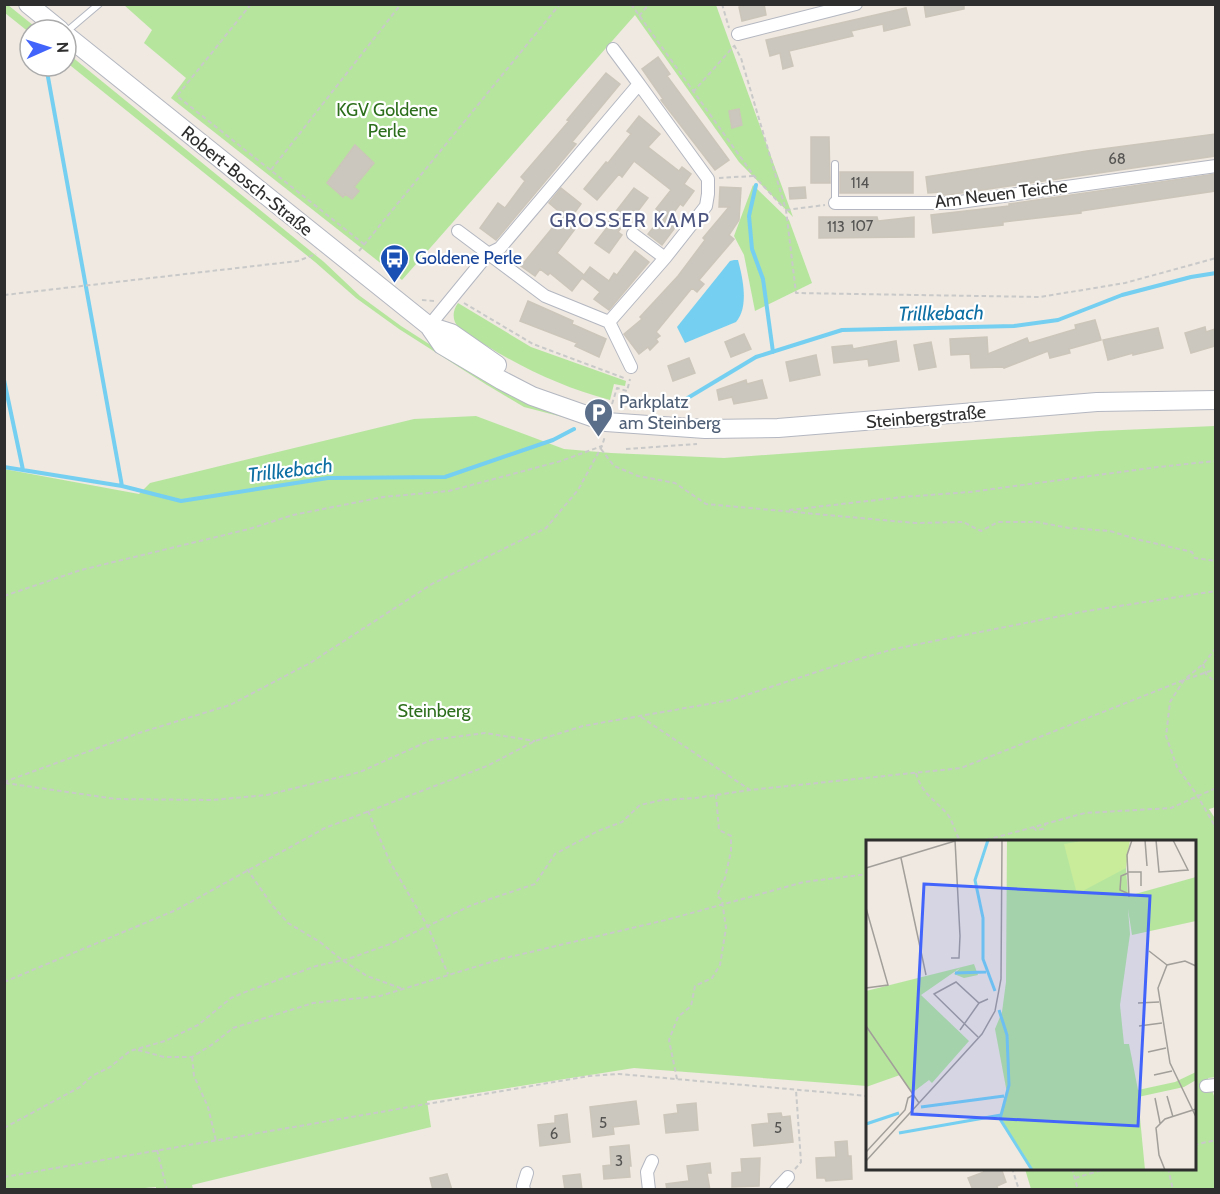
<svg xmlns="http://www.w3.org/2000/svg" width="1220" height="1194" font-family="Cabin,sans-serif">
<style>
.green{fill:#b6e59e}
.water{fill:#75cff0}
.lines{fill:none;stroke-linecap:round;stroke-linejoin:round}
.stream{stroke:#75cff0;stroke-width:4}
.building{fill:#cbc7bf;stroke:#cbc5ba;stroke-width:1.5}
.service-casing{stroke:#b4b7c1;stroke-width:8}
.minor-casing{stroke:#b4b7c1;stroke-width:14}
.secondary-casing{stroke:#b4b7c1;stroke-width:20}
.path{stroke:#c9c9c9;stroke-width:2;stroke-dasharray:4.5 3;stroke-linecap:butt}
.service{stroke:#fff;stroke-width:6}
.minor{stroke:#fff;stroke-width:12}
.secondary{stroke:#fff;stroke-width:18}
.labels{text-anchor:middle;stroke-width:4.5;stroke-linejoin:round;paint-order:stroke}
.number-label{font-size:15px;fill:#555452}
.park-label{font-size:18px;fill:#2c6e1b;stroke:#fff}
.street-label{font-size:18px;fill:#2e2e2e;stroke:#fff}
.transit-label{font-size:18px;fill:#164399;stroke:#fff;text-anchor:start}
.service-label{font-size:18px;fill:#4e5e75;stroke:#fff;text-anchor:start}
.neighbourhood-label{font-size:20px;letter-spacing:1.5px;fill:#4d5680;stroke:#fff}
.water-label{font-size:20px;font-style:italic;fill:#0d6fa3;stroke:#fff}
.inset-river{fill:none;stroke:#75cff0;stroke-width:3}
.inset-road{fill:none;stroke:#a29e99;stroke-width:1.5}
.view{fill:#4264fb;fill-opacity:0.15;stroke:#4264fb;stroke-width:3}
.inset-edge{fill:none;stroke:#2e2e2e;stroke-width:3}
</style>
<rect width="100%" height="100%" fill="#efe9e1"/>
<path class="green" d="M4,5H8L39,30H30V33L5,13Z
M124,5H716L793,217L739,162L635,15L402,280L171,98L186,78L144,43L152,30Z
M66,52L324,262L360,296L401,326L476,374L582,422L524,407L487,385L399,329L356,298L315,262L66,62Z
M753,185L789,220L812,283L755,311L744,255L734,236Z
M458,303L531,347L626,381L625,386L614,384L610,400C565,388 526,370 487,346C478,341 466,335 459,328C452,321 452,311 458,303Z
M476,416L564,449L611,453L724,458L1099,431L1215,426L1216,807L1209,809L1216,820V1077L1208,1078L1215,1099V1189H1031L1025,1169L1194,1168V1080L1197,1079H1194V842H868L867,1086L634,1068L427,1101L431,1127L192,1185L193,1189H156V1187L123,1190L5,1189L4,469L139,494L150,483L414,419Z"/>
<path class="water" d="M734,260H738C743,279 749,307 736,322L685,343L677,327L730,261Z"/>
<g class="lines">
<path class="stream" d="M46,66L122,486
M756,185L749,216L752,249L763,279L773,352
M4,380L23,470
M676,405L756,357L842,330L1014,326L1058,320L1122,295L1191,277L1216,273
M4,467L122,486L181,501L328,478L445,477L553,440L574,429"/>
</g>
<path class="building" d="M750,4H764L766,15L742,21L739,7Z
M924,4H964V9L926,17Z
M906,8L910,25L884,31L883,24L851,31L853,36L789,51L793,66L783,69L780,53L770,56L766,40Z
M658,57L670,74L667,76L729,160L715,170L661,100L663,99L642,69Z
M606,73L620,84L572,142L576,144L552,173L496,240L480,228L498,203L505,208L525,181L521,177L569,121L567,120Z
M739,109L742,125L732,128L729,111Z
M639,116L660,134L648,147L679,171L682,167L691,174L684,184L694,191L683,206L680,204L669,219L677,225L662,245L648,234L663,215L656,209L671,190L634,161L622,177L619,174L597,200L584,189L606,162L608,163L631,134L627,131Z
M1215,134V156L947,195H942V192L928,193L926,177L1087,151Z
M811,137H829L830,183H811Z
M355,145L374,163L354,187L359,191L352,199L345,194L343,197L327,183Z
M840,172H913V193H840Z
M1215,174V191L1081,211V213L1003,222V225L933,233L931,215L1009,206V204Z
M720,187L741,188L739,220L729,235L734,239L699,280L704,284L697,292L692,288L656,332L660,336L656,339L658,342L650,350L648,347L639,354L624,334L642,319L640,317L678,276L705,240L703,238L729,207H719Z
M805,187L806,198L790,199L789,188Z
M561,188L581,204L570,219L578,225L557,253L584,275L590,267L609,281L614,273L617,275L635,251L649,262L609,310L594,299L600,292L582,278L572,291L550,273L548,275L540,269L535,276L521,266L563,215L549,203Z
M634,188L648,198L635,215L632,213L618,232L622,235L609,253L595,243L609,225L607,223Z
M819,217H877L878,221L914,217V237L819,238Z
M528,301L573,321L572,324L606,339L599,357L575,346L577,343L520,321Z
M1095,320L1101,340L1069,349L1070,353L1050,358L1048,351L1004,368L1003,367L971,368L970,354L951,355L950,339L987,337L988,354L1027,338L1029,343L1076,329L1075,325Z
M1205,327L1206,332L1215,329V346L1191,353L1185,333Z
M1158,328L1163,348L1133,355V353L1108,360L1103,340Z
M744,334L751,349L731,357L725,342Z
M896,341L899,361L869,366L868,359L834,363L832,347L852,345L853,349Z
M931,342L936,367L919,370L914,345Z
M816,355L820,375L790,381L786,362Z
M689,358L695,373L673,381L668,366Z
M746,380L747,384L762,380L767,398L734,404L732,397L719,400L717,390Z
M636,1101L639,1124L613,1127L614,1134L593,1137L590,1107Z
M696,1103L698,1130L666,1133L664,1115L678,1113L677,1105Z
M781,1113L782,1117L790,1116L793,1142L754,1146L752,1125L769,1123L768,1114Z
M567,1114L570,1142L540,1146L538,1125L555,1123V1116Z
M847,1141L848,1156H851L852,1179L826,1181L825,1178H817L816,1158L836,1157L835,1142Z
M629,1145L631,1166H629L630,1177L604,1179L603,1166L611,1165L610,1147Z
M760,1158L759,1186L732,1187V1173L742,1172L741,1159Z
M710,1163L711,1173H707L710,1190H667L666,1184L689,1181L687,1166Z
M983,1168H1001L1006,1182L997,1186L998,1190H973L968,1178L984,1172Z
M447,1174L452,1190H433L430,1178Z
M580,1174L582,1190H565L563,1176Z"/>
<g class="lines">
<defs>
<path id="service" d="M66,32L99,4
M835,164V203"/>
<path id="minor" d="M738,34L856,4
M613,49L639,84
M835,203H953L1216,166
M458,231L545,296L609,322
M633,234L665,258
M429,326L488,254L500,248L639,84L708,179V194L706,206L665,258L609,322L631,367
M1206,1086L1216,1085
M524,1190L523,1186L527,1173
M649,1190L647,1172L652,1161
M776,1190L788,1177"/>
<path id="secondary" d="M28,4L60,30
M66,35L429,326L442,345L501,380L532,396L606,422L705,429L778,428L1097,402L1216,400
M429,326L451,333L497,365"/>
</defs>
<use href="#service" class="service-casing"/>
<use href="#minor" class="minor-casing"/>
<use href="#secondary" class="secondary-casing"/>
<path class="path" d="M251,4L177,96L365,245
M631,4L754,176L784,208
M722,4L729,28
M639,16L649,4
M734,45L741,58L786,210L796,293L1040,297L1125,283L1216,258
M693,92L734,46
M271,170L401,4
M719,178L753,176
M786,210L825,205
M359,251L560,4
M4,295L298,261L316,254
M422,300L434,301
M464,303L533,344L624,378
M612,404L617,388L627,391L630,379
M601,449L614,466L619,468L638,476L675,483L706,504L915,523L963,522L981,531L998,522H1037L1069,528L1110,531L1136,539L1192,552L1195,558L1216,561
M626,449L697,444
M789,510L903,497L970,492L1158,467L1216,461
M4,596L81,570L249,529L293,515L383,497L449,491L561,461L602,446
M1216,648L1203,664L1184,680L1170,702L1166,736L1177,767L1197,795L1216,828
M1203,664L1206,674L1216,683
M641,717L750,790L961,768L1184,680L1216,669
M916,773C922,795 936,800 948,815C954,823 955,834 961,842
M4,782L139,733L230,705L310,663L432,584L546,528L578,490L602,446L605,436
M5,783L116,799L212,800L267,795L360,772L431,740L485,733L535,741
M368,811L390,862L428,927L448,974
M1033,827L1036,830L1043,829L1046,823
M979,842L1085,813L1171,808L1216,788
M247,869L272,905L288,923L320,942L342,960L367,976L403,989
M4,982L176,910L325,828L487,766L535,741L583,726L731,700L841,664L894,649L1081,612L1216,591
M138,1050L164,1057H192L213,1044L233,1028L313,1003L380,996L501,959L666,920L804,882L868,874
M192,1057L194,1076L208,1107L216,1141
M677,1079L669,1040L678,1017L691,1006L695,986L712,978L720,965L726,928L722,900L717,896L725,878L731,851V836L719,830L716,795
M4,1128L80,1087L92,1076L110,1067L130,1051L165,1041L198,1025L231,998L248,991L316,966L348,959L390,944L472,905L535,884L555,854L598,831L622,822L640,805L662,800L695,798L750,790
M1194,1145L1216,1140
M157,1150L167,1190
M1012,1168L1019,1190
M1072,1168L1078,1190
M1168,1168L1173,1190
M795,1169L801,1162L796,1090
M4,1177L589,1076L619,1074L868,1096
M1075,1178L1109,1168"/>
<use href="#service" class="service"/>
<use href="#minor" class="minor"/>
<use href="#secondary" class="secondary"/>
</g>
<defs>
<symbol id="bus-pin" viewBox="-11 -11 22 30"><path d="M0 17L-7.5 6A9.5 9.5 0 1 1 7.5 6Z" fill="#1a4fb4" stroke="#fff"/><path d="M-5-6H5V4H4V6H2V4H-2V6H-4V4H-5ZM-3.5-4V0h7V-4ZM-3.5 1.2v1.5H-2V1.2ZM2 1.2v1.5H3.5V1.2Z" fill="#fff"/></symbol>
<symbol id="parking-pin" viewBox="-11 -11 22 30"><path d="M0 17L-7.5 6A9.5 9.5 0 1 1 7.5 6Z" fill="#5c6f8a" stroke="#fff"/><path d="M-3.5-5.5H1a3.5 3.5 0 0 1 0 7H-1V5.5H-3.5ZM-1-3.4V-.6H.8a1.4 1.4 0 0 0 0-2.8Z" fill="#fff"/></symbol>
</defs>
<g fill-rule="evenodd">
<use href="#bus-pin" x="378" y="242" width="33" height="45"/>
<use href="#parking-pin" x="582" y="396" width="33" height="45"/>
</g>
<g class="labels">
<g class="number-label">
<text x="1117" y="164">68</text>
<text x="860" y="188">114</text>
<text x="862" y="231">107</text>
<text x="836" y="232">113</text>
<text x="603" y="1128">5</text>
<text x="778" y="1133">5</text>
<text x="554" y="1139">6</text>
<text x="619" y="1166">3</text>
</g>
<g class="park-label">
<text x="387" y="116">KGV Goldene<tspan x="387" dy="21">Perle</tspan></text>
<text x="434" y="717">Steinberg</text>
</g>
<g class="street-label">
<text transform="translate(247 181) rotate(39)" y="6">Robert-Bosch-Straße</text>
<text transform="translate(1001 194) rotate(-7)" y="6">Am Neuen Teiche</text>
<text transform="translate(926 417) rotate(-5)" y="6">Steinbergstraße</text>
</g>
<g class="transit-label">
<text x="415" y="264">Goldene Perle</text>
</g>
<g class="service-label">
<text x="619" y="408">Parkplatz<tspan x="619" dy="21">am Steinberg</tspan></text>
</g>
<g class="neighbourhood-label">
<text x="630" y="227">GROSSER KAMP</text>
</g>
<g class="water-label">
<text transform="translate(941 313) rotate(-1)" y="7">Trillkebach</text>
<text transform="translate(290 470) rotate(-7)" y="7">Trillkebach</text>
</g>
</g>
<g transform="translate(866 840)">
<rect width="330" height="330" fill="#efe9e1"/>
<path d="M141,0H222L199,5L260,28L262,56L330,37V81L266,95L262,69L264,94L254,165L258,204H263L272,250L309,242L330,232V240L318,247L272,257L279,330H166L135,279L141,253L129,189L136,172L140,142ZM108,124L112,135L98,138L88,134L94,128L55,155L103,201L66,243L63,240L46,253L34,235L0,247V151Z" fill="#b6e59e"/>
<path d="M222,0H264L260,28L211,54L198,4Z" fill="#c9ec9a"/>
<path class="inset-river" d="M122,0L109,40L117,78V119L129,151M89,133L120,132M133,170L141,195L143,245L134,279L166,330M55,267L138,256M0,284L33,273M33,293L135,275"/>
<path class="inset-road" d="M279,0L281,26M290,0L293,32L322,30L307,0M35,18L60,135M0,28L89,1M262,32H275V46M262,33L255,36L254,50L263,54M263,57L261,15L266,0M0,68L22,145L0,148M283,111L301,125M85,118H93L94,96L89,0M330,126L319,121L301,125L292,148L304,223L330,277M272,163L293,162M0,186L53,263M273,186L296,183M94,190L113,163M112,197L68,154L90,142L113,163L122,159M282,212L300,208M288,235L306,231M301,256L307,277M289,258L294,283M0,312L39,270L42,258L47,255M0,321L116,194L129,171L135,139L136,0M299,330L293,315L290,288L299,279L330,269"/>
<path class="view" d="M58,44L284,56L272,286L46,274Z"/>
<rect width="330" height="330" class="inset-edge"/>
</g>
<rect width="1220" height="1194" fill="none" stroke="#2e2e2e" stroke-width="12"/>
<g transform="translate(48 48) rotate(87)"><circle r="28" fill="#ffffff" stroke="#ababab" stroke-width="1.5"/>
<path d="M0-4.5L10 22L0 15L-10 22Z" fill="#4264fb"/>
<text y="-9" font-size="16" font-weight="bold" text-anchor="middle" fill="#2e2e2e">N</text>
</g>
</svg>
